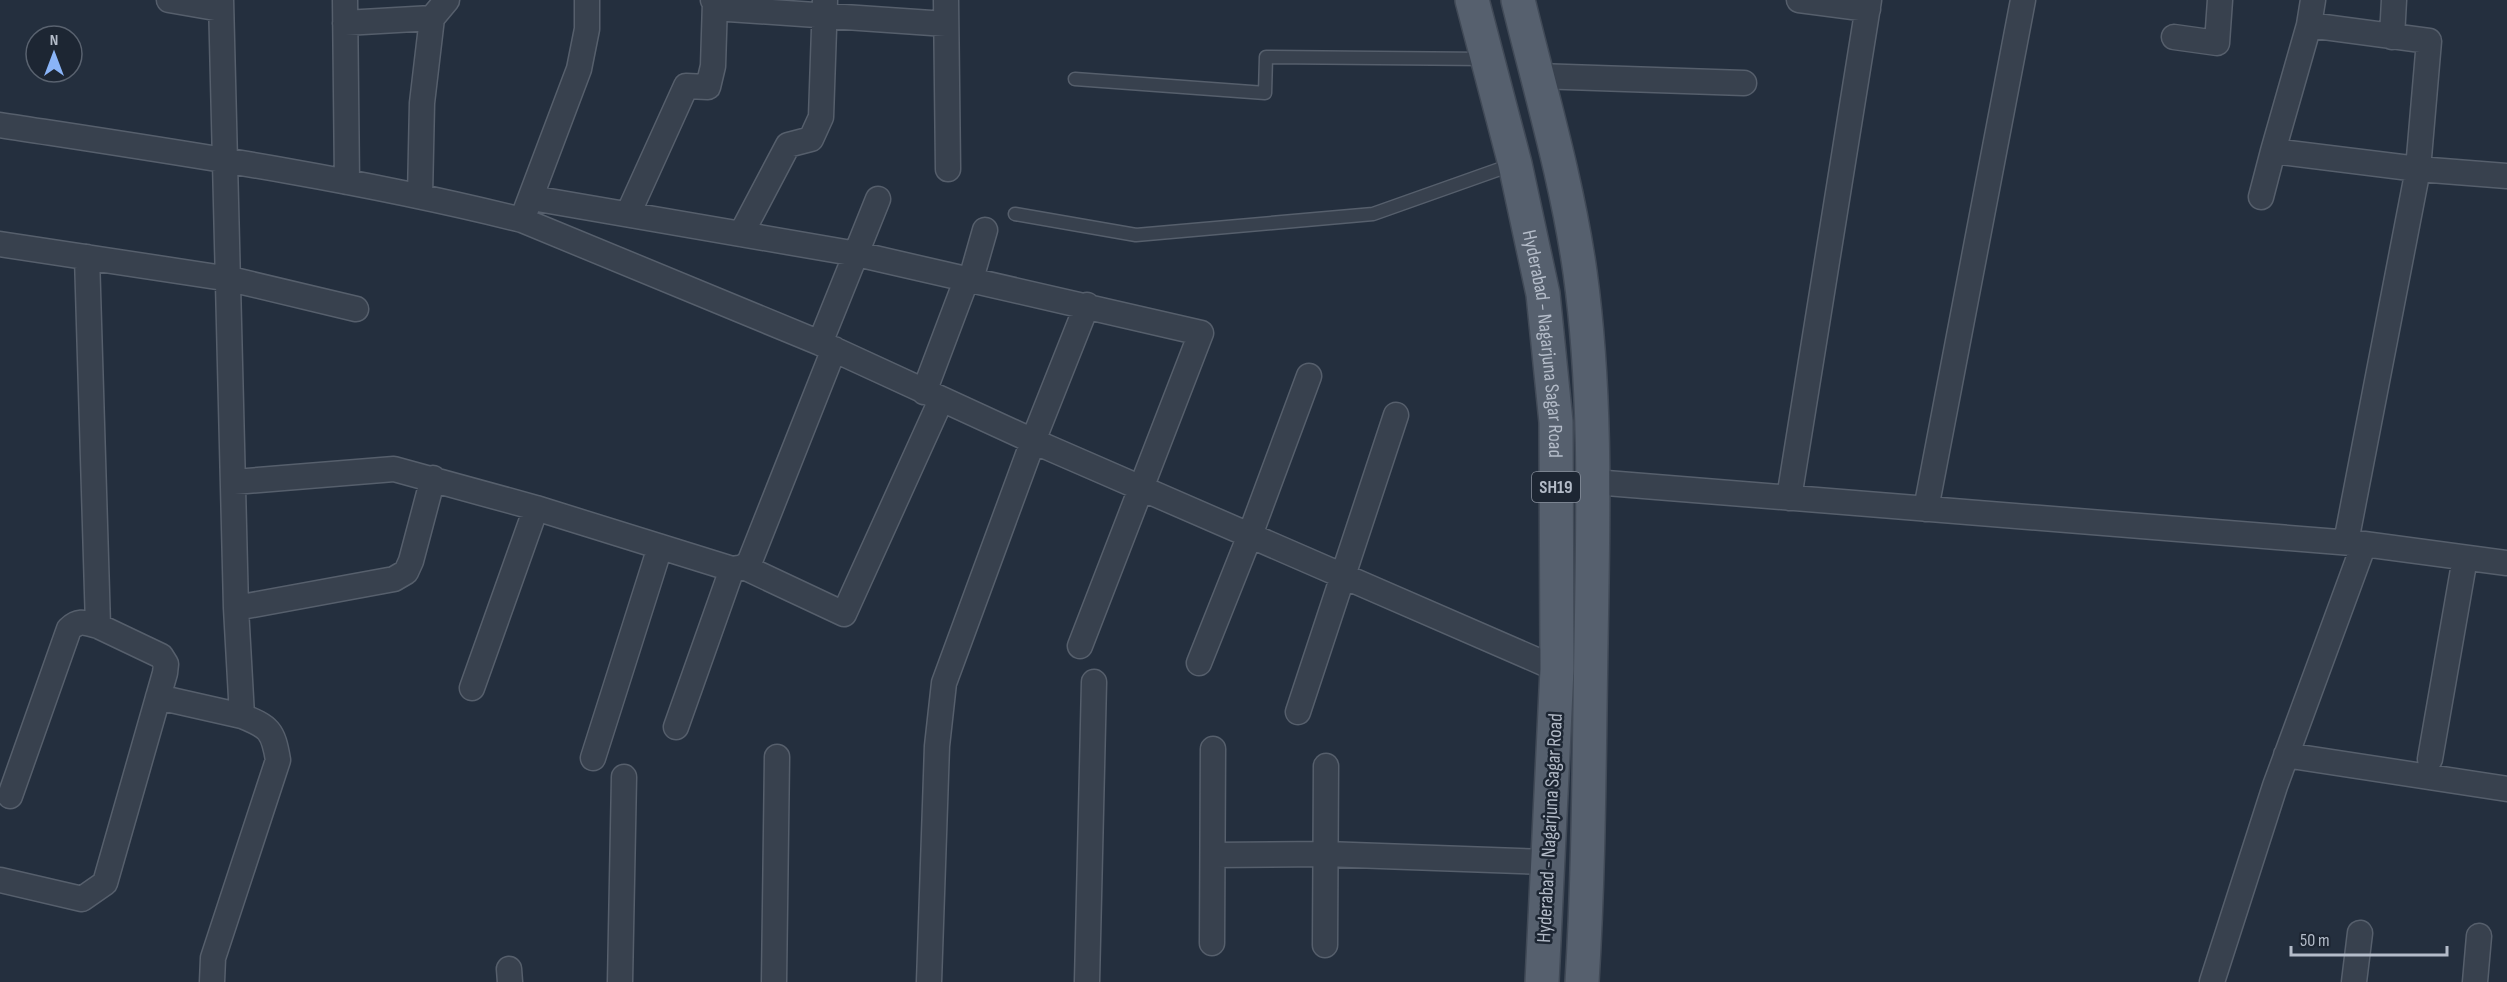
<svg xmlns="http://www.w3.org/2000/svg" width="2507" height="982" font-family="'Sofia Sans Condensed',sans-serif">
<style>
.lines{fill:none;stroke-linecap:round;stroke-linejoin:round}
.lane-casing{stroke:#565f6c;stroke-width:15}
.street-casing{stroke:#565f6c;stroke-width:27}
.primary-casing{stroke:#414a57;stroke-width:36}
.lane{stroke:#38414e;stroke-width:12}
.street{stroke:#38414e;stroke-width:24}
.primary{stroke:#56606e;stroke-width:33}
.labels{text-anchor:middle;stroke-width:5;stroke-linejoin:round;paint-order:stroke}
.shield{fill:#1d2633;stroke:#878f9c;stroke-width:1.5}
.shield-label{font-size:18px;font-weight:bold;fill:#b4bcc9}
.street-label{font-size:20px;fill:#b4bcc9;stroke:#1d2633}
</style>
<rect width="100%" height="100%" fill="#242f3e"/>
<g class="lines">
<defs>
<path id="lane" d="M1075,79L1265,93L1266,57L1486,59
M1015,214L1136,235L1373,214L1514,164"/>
<path id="street" d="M169,0L221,9
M345,0L347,182
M587,0V29L579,69L522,220L820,343L1033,441L1557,669
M713,0L728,9L946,24
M946,0L948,169
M1799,0L1868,9
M2313,0L2309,25L2273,151L2418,169L2346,542
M345,23L432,18L447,0
M2309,25L2429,41L2418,169L2507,176
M2174,37L2217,43L2220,0
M2392,37L2394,0
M1537,76L1744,83
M0,125C175,152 350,177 522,220
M420,196L422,103L432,18
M2261,197L2273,151
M532,198L857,254L1201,333L1080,646
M628,214L686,86L708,87L713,66L715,2
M741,234L788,145L811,139L821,117L825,0
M0,244L230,279L356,309
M971,279L985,230
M820,343L878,199
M924,392L967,278
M234,482L394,469L536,508L732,569L744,567L750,561L834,349
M1594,482L2364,544L2507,563
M1789,498L1869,0
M1926,509L2023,0
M744,567L844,614L941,400
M236,608L394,579L406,572L411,561L433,478
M1199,663L1250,535L1309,376
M472,688L536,508
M158,697L242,716
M1298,712L1396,415
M676,727L732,569
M2286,755L2507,789
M593,758L660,547
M2430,759L2465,558
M10,796L69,629C79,619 86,623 98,626
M1214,855L1325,854L1548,862
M0,880L82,899L105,883L165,673L166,664L161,656L98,626L87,257
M1212,943L1213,749
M1325,945L1326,766
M509,969L510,982
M212,982L213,958L278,760C273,730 269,727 242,716L236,608L221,0
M620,982L624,777
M774,982L777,757
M929,982L937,746L944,683L1033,441L1087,305
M1087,982L1094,682
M2212,982L2275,786L2364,544
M2354,982L2360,933
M2475,982L2479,936"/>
<g id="primary">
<path id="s1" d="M1472,0L1515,164L1543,294L1556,422L1557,669L1542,982"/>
<path d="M1518,0C1540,90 1567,180 1580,272C1597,395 1593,520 1591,644C1589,757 1589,869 1582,982"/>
</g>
</defs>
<use href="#lane" class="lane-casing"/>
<use href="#street" class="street-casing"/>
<use href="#primary" class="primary-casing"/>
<use href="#lane" class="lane"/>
<use href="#street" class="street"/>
<use href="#primary" class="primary"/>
</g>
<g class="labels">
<rect class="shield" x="1532" y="472" width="48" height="30" rx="4.5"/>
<g class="shield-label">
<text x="1556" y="493">SH19</text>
</g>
<g class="street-label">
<text dy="7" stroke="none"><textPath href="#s1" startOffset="352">Hyderabad - Nagarjuna Sagar Road</textPath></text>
<text transform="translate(1549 828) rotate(-87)" y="7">Hyderabad - Nagarjuna Sagar Road</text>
</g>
</g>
<g transform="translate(54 54)"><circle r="28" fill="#1d2633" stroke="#59626f" stroke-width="1.5"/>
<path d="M0-4.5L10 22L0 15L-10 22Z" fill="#8ab4f8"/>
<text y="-9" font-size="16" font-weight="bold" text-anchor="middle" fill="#b4bcc9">N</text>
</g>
<path d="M2291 946v9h156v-9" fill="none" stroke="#b4bcc9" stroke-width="3"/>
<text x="2300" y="946" font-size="18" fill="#b4bcc9" stroke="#1d2633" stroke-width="4.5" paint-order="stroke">50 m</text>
</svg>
